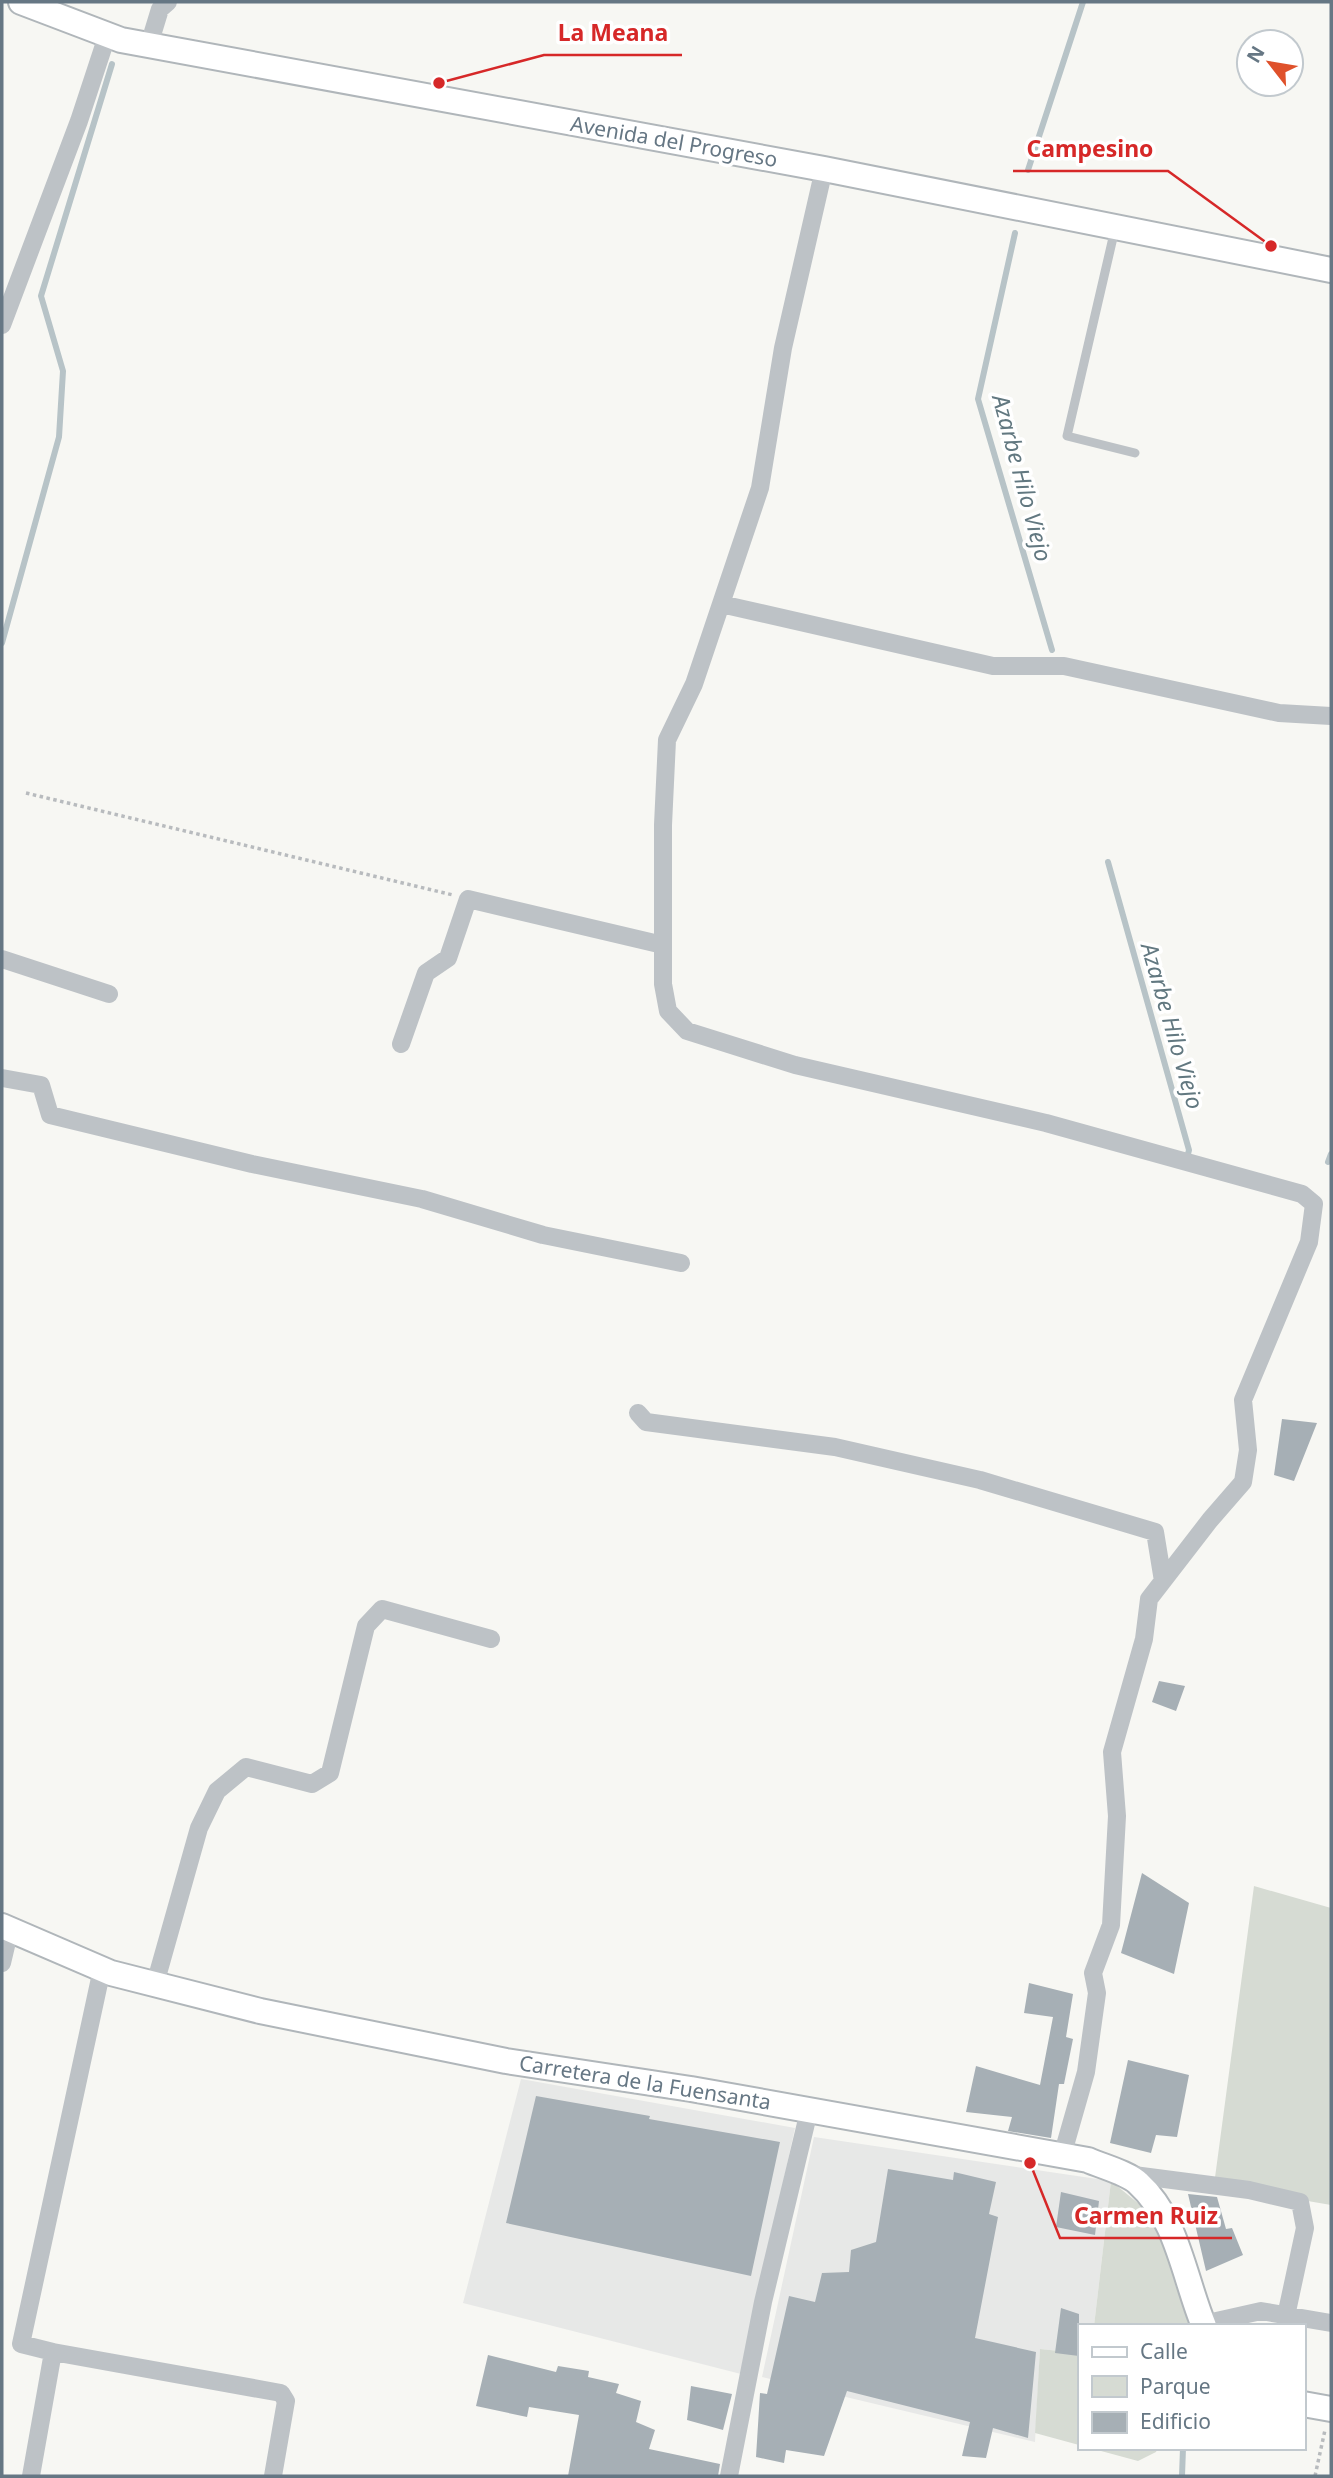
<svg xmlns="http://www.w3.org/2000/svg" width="1333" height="2478" font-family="'Noto Sans',sans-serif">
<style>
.built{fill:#e7e8e7}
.green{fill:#d6dbd3}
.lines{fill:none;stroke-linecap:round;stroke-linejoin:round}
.stream{stroke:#b7c3c7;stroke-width:6}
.building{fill:#a6afb5}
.secondary-casing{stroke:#b0b6ba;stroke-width:28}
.path{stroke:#b8bbbe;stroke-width:3.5;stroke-dasharray:3.5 3.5;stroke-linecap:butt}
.service{stroke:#bdc2c6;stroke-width:9}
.minor{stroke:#bdc2c6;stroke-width:18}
.secondary{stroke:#fff;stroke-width:24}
.labels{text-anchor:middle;stroke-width:7;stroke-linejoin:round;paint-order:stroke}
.street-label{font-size:21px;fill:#667784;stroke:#fff}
.water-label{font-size:23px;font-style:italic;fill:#627880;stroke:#fff}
.leader{fill:none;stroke:#d62828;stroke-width:2.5}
.callout-dot{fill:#d62828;stroke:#fff;stroke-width:2.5}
.callout-label{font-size:23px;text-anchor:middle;font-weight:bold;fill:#d62828;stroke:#fff;stroke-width:7;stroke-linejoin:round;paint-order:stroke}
</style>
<rect width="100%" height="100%" fill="#f7f7f3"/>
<path class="built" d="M521,2079L795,2128L741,2374L463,2303Z
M814,2137L1111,2181L1094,2326H1079V2353L1040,2349L1035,2442L762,2377Z"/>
<path class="green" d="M1254,1886L1331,1908V2205L1214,2185Z
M1111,2181L1144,2208L1165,2247L1189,2326H1094Z
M1040,2349L1079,2353V2445L1035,2433Z
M1090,2448H1158L1156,2452L1138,2461Z"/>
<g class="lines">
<path class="stream" d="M1028,170L1083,2
M1015,233L978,399L1052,650
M2,643L59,437L63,371L41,296L112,64
M1108,862L1189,1150L1187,1158
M1328,1162L1331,1154
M1182,2476L1183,2448"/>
</g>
<path class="building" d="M1282,1419L1317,1423L1294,1481L1274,1475Z
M1159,1681L1185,1686L1176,1711L1152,1702Z
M1142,1873L1189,1903L1174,1974L1121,1953Z
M1029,1983L1073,1994L1066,2037L1073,2039L1064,2084H1059L1051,2138L1008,2131L1012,2117L966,2112L976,2066L1040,2085L1053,2017L1024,2013Z
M1128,2060L1189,2075L1177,2137L1156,2135L1151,2153L1110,2143Z
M536,2096L650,2116L649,2119L780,2142L751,2276L506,2223Z
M888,2169L953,2180L954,2172L996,2182L989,2214L998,2217L975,2338L1036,2352L1028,2438L993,2428L986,2458L962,2456L970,2422L847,2391L824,2456L786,2450L784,2463L756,2457L760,2393L767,2394L789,2296L815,2302L822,2273L849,2272L851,2250L876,2242Z
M1061,2192L1099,2201L1095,2235L1056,2227Z
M1188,2194L1217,2197L1226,2229L1232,2228L1243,2255L1206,2271Z
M1061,2308L1079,2314V2356L1055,2353Z
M488,2355L556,2372L558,2366L589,2371L588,2377L619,2384L616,2393L641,2401L636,2422L655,2430L649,2449L720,2464L718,2476H568L579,2415L529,2407L527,2417L476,2406Z
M691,2386L732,2394L723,2430L687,2420Z"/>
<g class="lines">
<defs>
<path id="secondary" d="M21,2L121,40L824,169L1331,270
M2,1926L111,1973L260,2011L506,2061L691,2089L1088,2160C1101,2166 1128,2173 1138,2183C1178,2219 1184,2278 1204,2326
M1303,2404L1331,2409"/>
</defs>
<use href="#secondary" class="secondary-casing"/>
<path class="path" d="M26,793L453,895
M1315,2476L1325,2430"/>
<path class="service" d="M1115,229L1067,436L1135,453"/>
<path class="minor" d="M149,45L160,9L168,2
M824,169L783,348L760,488L694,684L667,740L663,825V984L668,1011L687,1031L795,1065L1046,1123L1302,1194L1314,1204L1309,1242L1243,1400L1248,1450L1243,1482L1210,1520L1149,1599L1144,1639L1112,1752L1117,1816L1111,1925L1093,1973L1097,1993L1086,2072L1062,2156
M2,325L79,121L107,36
M721,604L993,666H1064L1279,713L1331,716
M2,959L109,994
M401,1044L426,973L448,958L468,899L663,945
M2,1078L41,1085L50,1115L252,1164L422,1199L543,1235L681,1263
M638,1413L646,1422L835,1447L980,1480L1155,1532L1163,1581
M2,1963L10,1929
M155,1984L199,1828L217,1791L246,1767L312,1784L330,1773L366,1626L382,1609L491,1639
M1126,2174L1249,2190L1300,2202L1305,2228L1286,2316
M1203,2324L1261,2311L1331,2323
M53,2352L281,2393L286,2401L273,2476
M31,2476L53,2352L21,2344L102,1969
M729,2476L763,2302L809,2111"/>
<use href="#secondary" class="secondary"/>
</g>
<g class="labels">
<g class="street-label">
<text transform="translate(674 142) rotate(10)" y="7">Avenida del Progreso</text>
<text transform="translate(645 2083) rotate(9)" y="7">Carretera de la Fuensanta</text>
</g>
<g class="water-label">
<text transform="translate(1022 478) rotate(75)" y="8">Azarbe Hilo Viejo</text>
<text transform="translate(1172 1026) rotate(74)" y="8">Azarbe Hilo Viejo</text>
</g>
</g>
<path class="leader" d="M439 83L544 55H682M1271 246L1168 171H1013M1030 2163L1060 2238H1232"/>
<g class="callout-dot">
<circle cx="439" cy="83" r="7"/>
<circle cx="1271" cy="246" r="7"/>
<circle cx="1030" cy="2163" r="7"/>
</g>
<g class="callout-label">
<text x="613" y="41">La Meana</text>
<text x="1090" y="157">Campesino</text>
<text x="1146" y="2224">Carmen Ruiz</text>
</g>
<rect width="1333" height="2478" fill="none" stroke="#667784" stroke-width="7"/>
<rect x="1078" y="2324" width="228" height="126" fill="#ffffff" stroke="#c2c9ce" stroke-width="2"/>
<rect x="1092" y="2347" width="35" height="10" fill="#ffffff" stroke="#c2c9ce" stroke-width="2"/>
<text x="1140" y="2359" font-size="21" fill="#667784">Calle</text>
<rect x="1092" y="2376" width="35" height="21" fill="#d6dbd3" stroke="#c2c9ce" stroke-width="2"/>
<text x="1140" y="2394" font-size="21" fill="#667784">Parque</text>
<rect x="1092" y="2412" width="35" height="21" fill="#a6afb5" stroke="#c2c9ce" stroke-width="2"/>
<text x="1140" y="2429" font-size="21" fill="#667784">Edificio</text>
<g transform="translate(1270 63) rotate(301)"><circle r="33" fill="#ffffff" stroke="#c2c9ce" stroke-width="2"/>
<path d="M0-5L12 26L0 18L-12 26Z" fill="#df512b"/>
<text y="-10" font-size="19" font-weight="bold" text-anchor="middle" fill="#667784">N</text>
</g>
</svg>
